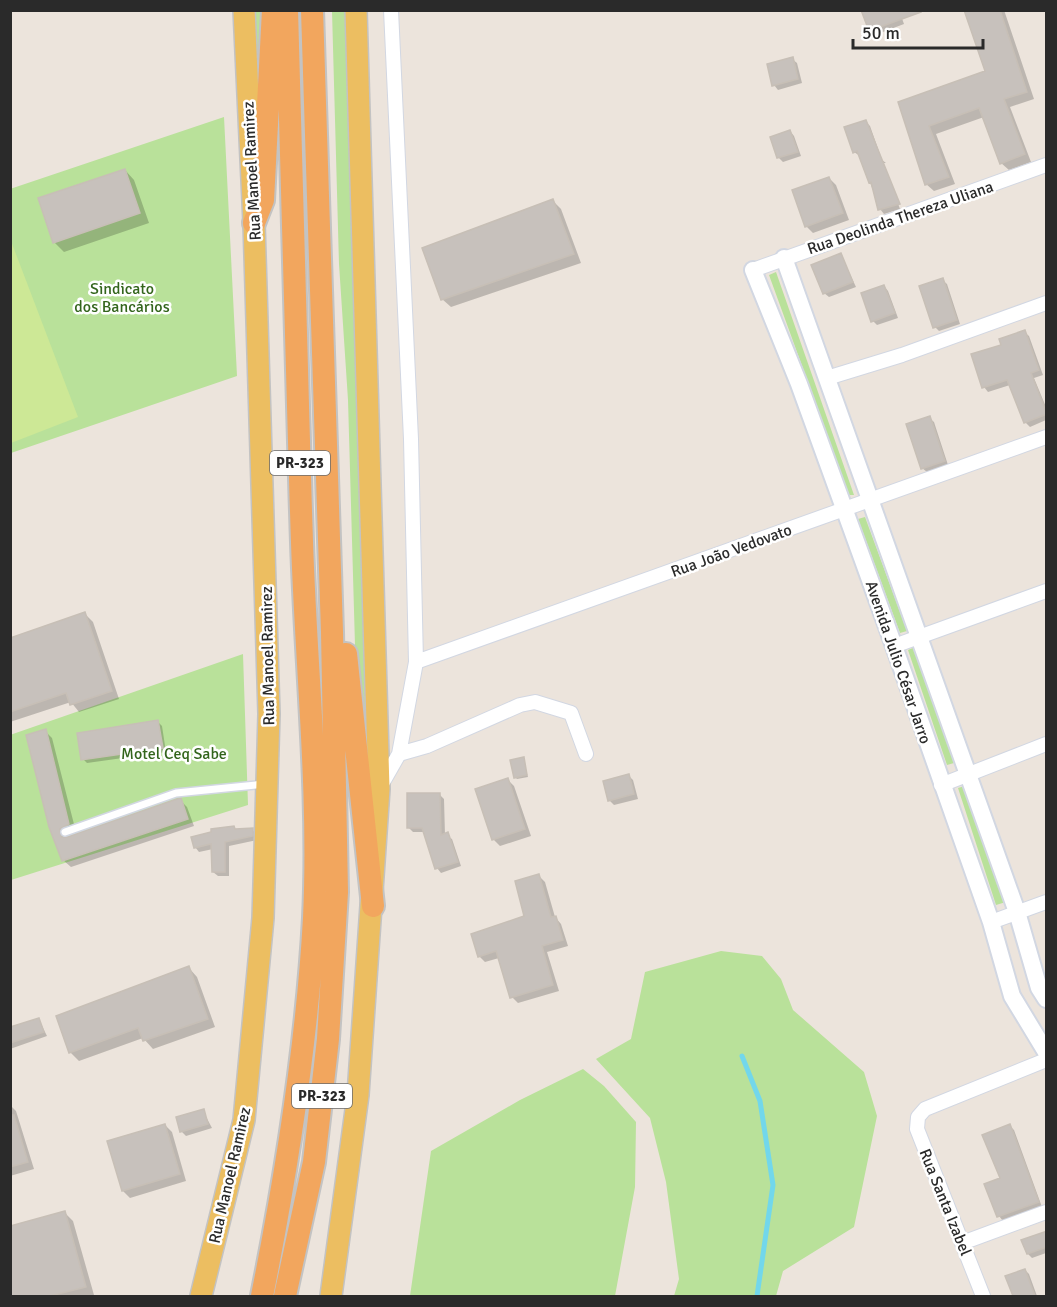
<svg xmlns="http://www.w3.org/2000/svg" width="1057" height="1307" font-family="Signika,sans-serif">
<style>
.green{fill:#b9e19a}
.pitch{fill:#cde896}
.shadow{fill:#0003}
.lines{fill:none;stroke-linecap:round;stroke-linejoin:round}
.stream{stroke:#72d7eb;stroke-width:5}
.building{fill:#c7c1bc;stroke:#c7bfb6;stroke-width:1.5}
.service-casing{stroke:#d2d7e2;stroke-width:10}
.minor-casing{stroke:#d2d7e2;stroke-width:16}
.tertiary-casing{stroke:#d2d7e2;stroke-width:20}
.primary-casing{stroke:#c3c3c3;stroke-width:24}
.trunk-casing{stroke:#c3c3c3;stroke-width:26}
.service{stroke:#fff;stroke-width:7}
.minor{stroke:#fff;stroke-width:14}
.tertiary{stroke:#fff;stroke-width:16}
.primary{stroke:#ecbe61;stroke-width:21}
.trunk{stroke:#f2a65e;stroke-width:22}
.labels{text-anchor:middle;stroke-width:5;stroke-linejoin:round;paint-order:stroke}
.shield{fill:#fff;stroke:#6a6a6a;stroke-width:1.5}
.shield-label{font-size:15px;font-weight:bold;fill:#2a2a2a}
.street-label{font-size:16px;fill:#2a2a2a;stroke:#fff}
.park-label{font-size:16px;fill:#33651c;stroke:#fff}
</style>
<rect width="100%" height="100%" fill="#ece4dc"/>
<path class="green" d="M255,11H263L258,146Z
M332,11H346L368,770L359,701L355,645L348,400L339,264Z
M224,117L237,376L11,453L10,189Z
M776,272L854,495H849L769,275Z
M865,517L907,631L900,633L858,519Z
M915,647L954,763L947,765L908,650Z
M243,654L248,805L11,880L10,735Z
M968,785L1006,902L996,905L958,788Z
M721,951L762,956L781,979L793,1010L864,1072L877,1116L854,1227L783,1271L776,1296H674L679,1279L666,1182L650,1118L596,1059L631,1039L645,972Z
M583,1069L604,1086L636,1122L635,1187L615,1296H410L431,1151L520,1100Z"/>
<path class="pitch" d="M11,241L78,417L11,443H10Z"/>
<path class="shadow" d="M863,10H899L904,24L875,35Z
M966,10H1004L1034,99L1010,107L1031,162L1009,170L1001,163L984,117L936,134L955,184L934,191L926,184L900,103L987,72Z
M792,59L797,63L802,83L778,90L774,85Z
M866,122L870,126L882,160L886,163H883L900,209L884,214L880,209L860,156L854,152Z
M790,131L794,136L801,156L783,162L778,157Z
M125,170L134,180L149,223L64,252L54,242Z
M829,178L836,185L849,220L813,233L806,226Z
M553,201L561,209L581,263L451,307L442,299Z
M841,255L856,287L829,297L824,293Z
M942,280L947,284L960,324L939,331L935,327Z
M884,286L888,291L898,318L877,325L873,321Z
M1024,332L1029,336L1043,375L1034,378L1046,407V420L1030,427L1025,422L1010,385L988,392L984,387L1003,346Z
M929,418L934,422L948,465L927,472L922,468Z
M85,614L93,622L119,699L79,712L71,702L10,722V640Z
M158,722L162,726L166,752L87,763L83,759Z
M45,731L52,738L76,832L66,836L67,839L180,800L187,807L194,826L71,867L63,860Z
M523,759L528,777L517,779L515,777Z
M628,775L633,780L638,799L614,805L610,801Z
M507,779L514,786L531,836L500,846L493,839Z
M439,794L444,799L445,835L452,839L461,866L441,873L437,868L425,832H413L409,828Z
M252,830L257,834V840L229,846V876H218L213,872V849L199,852L195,847Z
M539,876L545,882L555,917L561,924L568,946L547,952L559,991L518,1003L512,997L499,958L485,962L479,956L526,917Z
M189,968L197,977L215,1027L153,1049L143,1038L79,1061L70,1052Z
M39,1020L47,1036L10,1049V1029Z
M10,1105L16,1111L34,1169L10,1176Z
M203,1111L212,1128L186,1136L182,1132Z
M165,1125L172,1132L186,1181L130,1198L123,1191Z
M1009,1125L1014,1130L1042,1207L1003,1221L999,1216Z
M64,1212L73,1221L94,1295L10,1296V1228Z
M1046,1233V1253L1032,1258L1028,1254Z
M1025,1270L1029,1274L1037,1296H1015L1007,1276Z"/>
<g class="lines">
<path class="stream" d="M742,1056L760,1101L773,1185L757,1296"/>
</g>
<path class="building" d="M861,10H920L921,12L869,31Z
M964,10H1000L1027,92L1004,99L1025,154L1000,164L979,108L929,126L949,177L925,185L898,102L985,71Z
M793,57L798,79L772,86L767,64Z
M866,120L900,204L878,210L871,182L869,183L857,151L853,153L844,127Z
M790,130L798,152L777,158L770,137Z
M125,169L140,213L53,243L38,198Z
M829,177L843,213L805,227L792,190Z
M553,199L574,254L441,300L422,248Z
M841,253L853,282L823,294L811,265Z
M943,278L957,320L933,328L919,286Z
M884,285L895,313L871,322L861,293Z
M1025,330L1039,370L1031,373L1047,414L1024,423L1007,380L982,388L971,354L1001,345L999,339Z
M930,416L945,461L921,469L906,424Z
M85,612L112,691L70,705L66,693L10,712V638Z
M158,720L163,748L81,760L77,733Z
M46,729L69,824L60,829L62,837H67L177,799L181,798L188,819L62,861L49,827L26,735Z
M524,757L527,775L514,778L510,760Z
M629,774L634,794L608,801L603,781Z
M508,778L525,829L492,840L475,789Z
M407,793H440L441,835L448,832L458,862L435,869L422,828H407Z
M234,826L235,829L253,828V836L225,842V872H212L211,844L194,848L191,837L211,832V829Z
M539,874L551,917L556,916L563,940L542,946L553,985L510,998L496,951L478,957L471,934L524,916L515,881Z
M189,966L208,1019L143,1041L138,1028L69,1053L56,1016Z
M39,1018L44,1032L10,1043V1027Z
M204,1109L208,1124L180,1132L176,1117Z
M10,1115H14L28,1162L10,1167Z
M165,1124L180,1174L122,1191L107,1141Z
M1010,1124L1039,1202L997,1217L984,1184L1000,1178L982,1135Z
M65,1211L86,1287L50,1296H10V1226Z
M1047,1231V1247L1027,1254L1021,1240Z
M1025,1269L1035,1296H1013L1005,1276Z"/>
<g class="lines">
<defs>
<path id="service" d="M65,832L176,793L265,784"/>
<path id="minor" d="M753,270L1046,165
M827,378L902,355L1046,303
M894,646L1046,591
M416,662L1046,437
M399,754L427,746L520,705L535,702L571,713L586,754
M941,785L1046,744
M379,789L399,754L416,662L411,439L391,10
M991,922L1046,902
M962,1243L1046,1212
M983,1296L917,1129L918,1117L925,1109L1046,1060"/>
<path id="tertiary" d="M784,258L1017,912L1039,988L1046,999
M753,270L799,384L894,646L991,922L1012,996L1046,1052"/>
<path id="primary" d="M201,1296L244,1120L263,918L269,714L254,223L244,10
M331,1296L358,1095L379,789L356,10"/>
<path id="trunk" d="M254,223L263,200L273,10
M346,654L373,906
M262,1296C287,1171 307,1046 314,918C320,793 306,667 302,542C296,365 293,188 287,10
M285,1296L314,1162L328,1039L337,892L332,632L312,10"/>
</defs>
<use href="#service" class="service-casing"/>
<use href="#minor" class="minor-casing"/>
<use href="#tertiary" class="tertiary-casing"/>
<use href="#primary" class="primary-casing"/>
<use href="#trunk" class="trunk-casing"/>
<use href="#service" class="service"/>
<use href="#minor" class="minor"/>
<use href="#tertiary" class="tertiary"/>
<use href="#primary" class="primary"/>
<use href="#trunk" class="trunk"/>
</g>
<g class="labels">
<g class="shield">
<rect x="270" y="451" width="60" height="24" rx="4.5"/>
<rect x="292" y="1084" width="60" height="24" rx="4.5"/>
</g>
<g class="shield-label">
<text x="300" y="468">PR-323</text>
<text x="322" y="1101">PR-323</text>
</g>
<g class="street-label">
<text transform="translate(251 171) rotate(-93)" y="6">Rua Manoel Ramirez</text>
<text transform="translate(900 217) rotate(-19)" y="6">Rua Deolinda Thereza Uliana</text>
<text transform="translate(731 550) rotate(-20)" y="6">Rua João Vedovato</text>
<text transform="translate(267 656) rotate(-91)" y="6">Rua Manoel Ramirez</text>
<text transform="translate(899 662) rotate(71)" y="6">Avenida Julio César Jarro</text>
<text transform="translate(229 1175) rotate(-77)" y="6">Rua Manoel Ramirez</text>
<text transform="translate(946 1202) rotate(68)" y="6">Rua Santa Izabel</text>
</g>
<g class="park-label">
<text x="122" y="294">Sindicato<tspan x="122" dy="18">dos Bancários</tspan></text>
<text x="174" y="759">Motel Ceq Sabe</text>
</g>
</g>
<rect width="1057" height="1307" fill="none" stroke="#2a2a2a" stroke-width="24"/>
<path d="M853 39v9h130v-9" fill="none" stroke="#2a2a2a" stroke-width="3"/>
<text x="862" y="39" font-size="18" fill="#2a2a2a" stroke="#ffffff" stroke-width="4.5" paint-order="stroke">50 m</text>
</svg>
